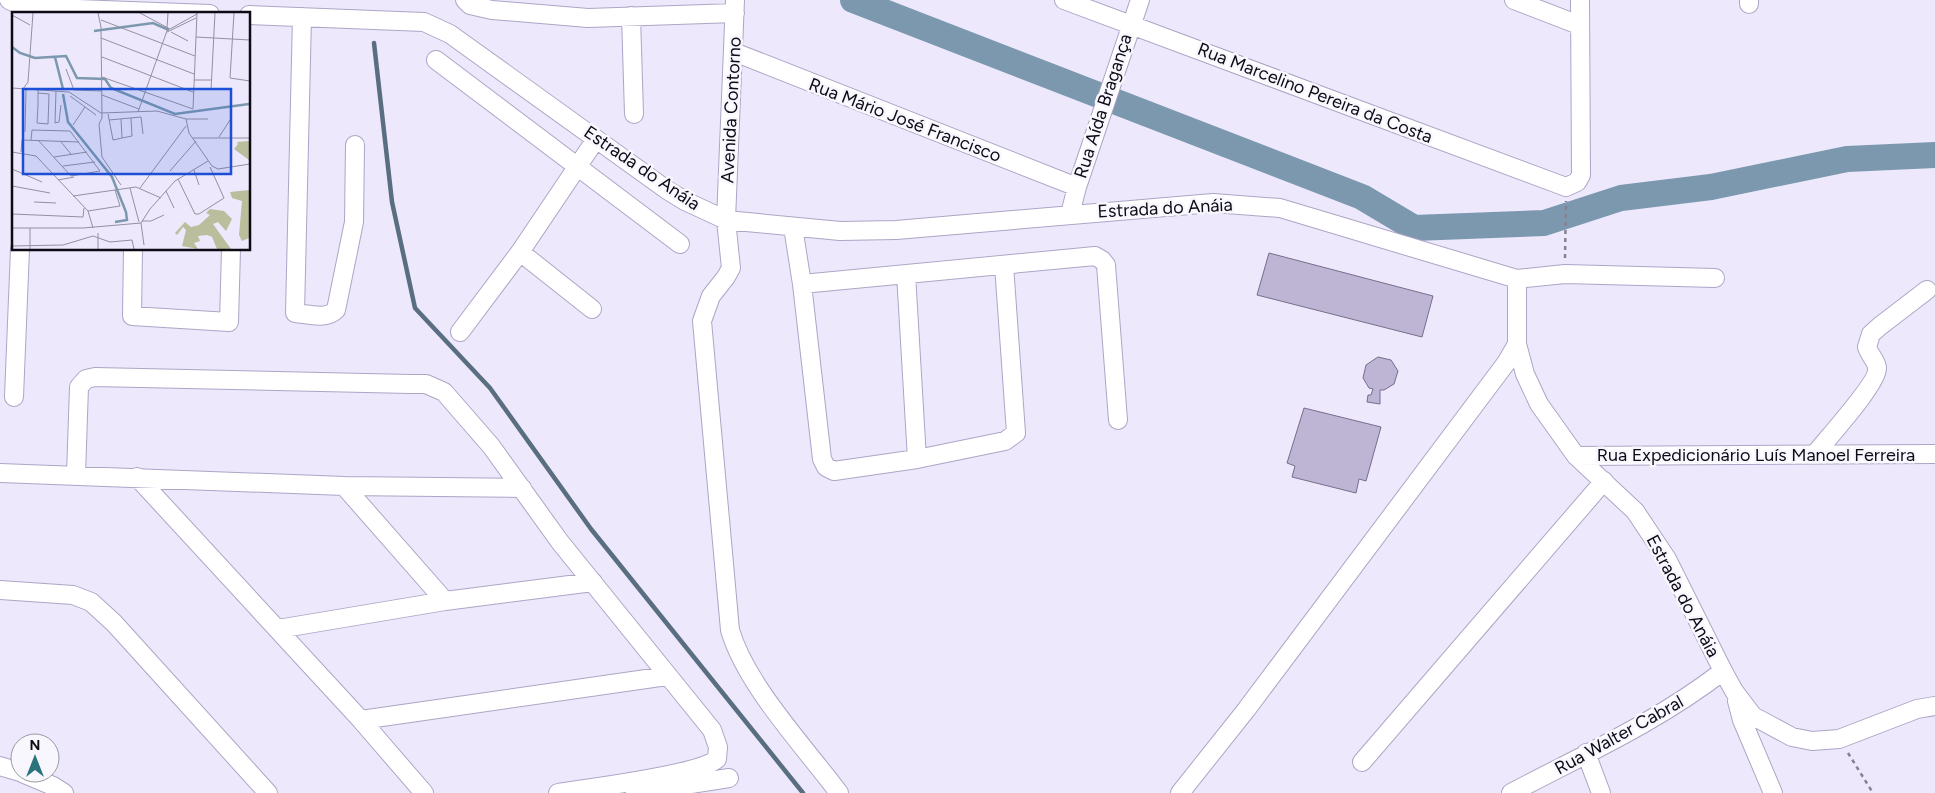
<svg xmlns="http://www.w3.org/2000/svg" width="1935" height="793" font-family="Figtree,sans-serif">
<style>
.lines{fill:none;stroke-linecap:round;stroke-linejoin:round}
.stream{stroke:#5a6e81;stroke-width:4.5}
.river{stroke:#7b98af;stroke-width:26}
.building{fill:#beb5d5;stroke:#766e8b}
.minor-casing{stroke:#aea5c5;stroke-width:20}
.path{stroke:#858191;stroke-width:2.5;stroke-dasharray:4 4;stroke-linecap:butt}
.minor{stroke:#fff;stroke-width:18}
.labels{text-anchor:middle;stroke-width:5;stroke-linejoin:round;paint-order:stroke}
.street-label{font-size:18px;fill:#0e0b16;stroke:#f9f7fe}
.inset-river{fill:none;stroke:#7b98af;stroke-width:2.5}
.inset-road{fill:none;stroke:#9490a0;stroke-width:1}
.view{fill:#1d4ed8;fill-opacity:0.15;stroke:#1d4ed8;stroke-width:2.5}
.inset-edge{fill:none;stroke:#0e0b16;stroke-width:2.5}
</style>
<rect width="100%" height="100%" fill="#ede8fc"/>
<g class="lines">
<path class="stream" d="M374,43L392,202L415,308L490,388L591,529L803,793"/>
<path class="river" d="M853,0L1362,197L1414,228L1544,223L1621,198L1711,187L1847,159L1935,155"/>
</g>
<path class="building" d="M1269,253L1433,296L1422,337L1257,295Z
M1378,357L1391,360L1398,371L1394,384L1384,390H1380V404L1367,402L1368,395H1371L1373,389L1369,388L1363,378L1366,365Z
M1304,408L1381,427L1366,481L1359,479L1356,493L1292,477L1295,466L1287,463Z"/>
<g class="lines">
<defs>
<path id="minor" d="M9,0L24,7L210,14
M465,0L470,5L492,10L588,18L735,13
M735,0L726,220L731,268L726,277L711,296L702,321L730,630C746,685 804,746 839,793
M1064,0L1566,187L1577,182L1581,175L1580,0
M1514,0L1579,25
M1749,4V0
M249,15L424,22L450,34L667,190L685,201L726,220L840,231L896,230L1213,203L1280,208L1517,279V344L1525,374L1539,404L1576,456L1635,511L1667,559L1723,671L1734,691L1753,716L1792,737L1812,741L1839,739L1917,709L1935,706
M631,16L634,114
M302,17L295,313C308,314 326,320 336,310L354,222L355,145
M734,52L1077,187
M436,60L680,244
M1070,214L1077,187L1140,0
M793,227L802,284L822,459L826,467L834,471L917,459L906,274
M133,249L132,316L229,322L231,249
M520,252L592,309
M1517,279L1565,274L1715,278
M802,284L1095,256L1102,260L1106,265L1118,420
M460,332L520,252L596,139
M14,397L20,249
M1815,454C1826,440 1879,382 1877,368C1877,362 1869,354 1867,347L1871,334L1880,326L1927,290
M1576,456L1935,454
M917,459L1005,441L1016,433L1004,265
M0,473L344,486L522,488
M76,475L79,387L86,379L95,377L410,384H426L444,392L491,446L560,542L712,730L718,747L717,759C699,775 588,788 558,793
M137,477L361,720L424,793
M344,486L445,601
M0,590L73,595L91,602L114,623L268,793
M278,629L445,601L593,582
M1737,701L1742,720L1773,793
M361,720L667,676
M1586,753L1601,793
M1362,762L1604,481
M0,766L20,772
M22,773L53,786L64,793
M635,793L729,778
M1180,793L1246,710L1506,363L1517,344
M1511,793C1583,755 1659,721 1723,671"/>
</defs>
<use href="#minor" class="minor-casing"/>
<path class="path" d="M1565,258L1566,201
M1848,753L1873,793"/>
<use href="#minor" class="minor"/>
</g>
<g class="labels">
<g class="street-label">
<text transform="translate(1315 93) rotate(21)" y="6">Rua Marcelino Pereira da Costa</text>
<text transform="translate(1103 106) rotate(-72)" y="6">Rua Aída Bragança</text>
<text transform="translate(731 110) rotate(-87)" y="6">Avenida Contorno</text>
<text transform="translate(905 120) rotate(21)" y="6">Rua Mário José Francisco</text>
<text transform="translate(642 168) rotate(34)" y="6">Estrada do Anáia</text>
<text transform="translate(1165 208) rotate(-3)" y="6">Estrada do Anáia</text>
<text x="1756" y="461">Rua Expedicionário Luís Manoel Ferreira</text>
<text transform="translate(1683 596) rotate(62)" y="6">Estrada do Anáia</text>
<text transform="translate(1619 735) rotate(-29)" y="6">Rua Walter Cabral</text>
</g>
</g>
<g transform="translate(12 12)">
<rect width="238" height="238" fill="#ede8fc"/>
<path d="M237,129V148L222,137L226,132L225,130ZM237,178V226L230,229L227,223L230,189L220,186L218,180ZM198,197L212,199L220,207L214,219L206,210L201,212L219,237H205L200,225L195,223L186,224L188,229L182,231L186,237L170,234L174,218L171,215L165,223L163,221L173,210L179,215L187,213L198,203L194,201Z" fill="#bbbe9c"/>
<path class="inset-river" d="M82,19L141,11L157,18M0,35L8,41L23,46L54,44L65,66L93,67L99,76L163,102L237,92M43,45L51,77M51,82L56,110L100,165L114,200L115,208L103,210"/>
<path class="inset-road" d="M86,1L89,15L90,106L87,112L90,145L109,173M128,1L158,17L185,2M222,1L218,66L238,69M0,3L18,13M89,8L183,44M155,16L156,1M155,20L184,6M159,20L176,29M184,25L238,28M89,26L182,62M90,45L181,80M54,57L62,78L90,79M90,65L181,97L185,1M182,68H200M0,76L57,80L89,101L145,99L174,107L177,121L200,154L206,157L238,152M11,77L16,70L21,1M199,78L203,1M26,81L37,82L36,112L25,111L26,93V78M90,83L127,97M58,84L84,103M126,100L156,16M96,102L101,128L110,126L109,107M174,107H196M97,108L129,105L131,122M43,111L44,79M43,111L47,110L49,93M61,113L73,95M13,120L14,78M207,125L218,108M110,126L120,124L119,106M181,126H238M19,128L20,118L58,119L88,159L59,164L26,128M49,130L59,142M0,140L24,144L76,199L81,216M9,140L10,128L67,130M42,145L75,140M51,154L83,150M0,157L30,170M182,158L187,173M158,159L184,129M166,167L183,202H187L212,186L198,155M46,168L62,165M0,174L38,181M118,176L127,210M128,176L174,114M154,179L162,196M61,184L124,175L149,186M22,190L44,191M76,199L108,194L103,178M0,202L71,205L72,196M130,209H139L152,203M0,216H71L129,211M86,221V237M132,233L129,211L138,197L163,169L196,149M0,234L51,233L81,224L98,230L120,228L122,237M18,237V216"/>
<path class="view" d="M11,77H219V162H11Z"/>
<rect width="238" height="238" class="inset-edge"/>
</g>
<g transform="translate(35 758)"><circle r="24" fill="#f9f7fe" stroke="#9b99a1"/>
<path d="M0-4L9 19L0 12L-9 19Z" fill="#2c747d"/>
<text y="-8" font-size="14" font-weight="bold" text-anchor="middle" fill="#0e0b16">N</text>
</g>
</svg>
